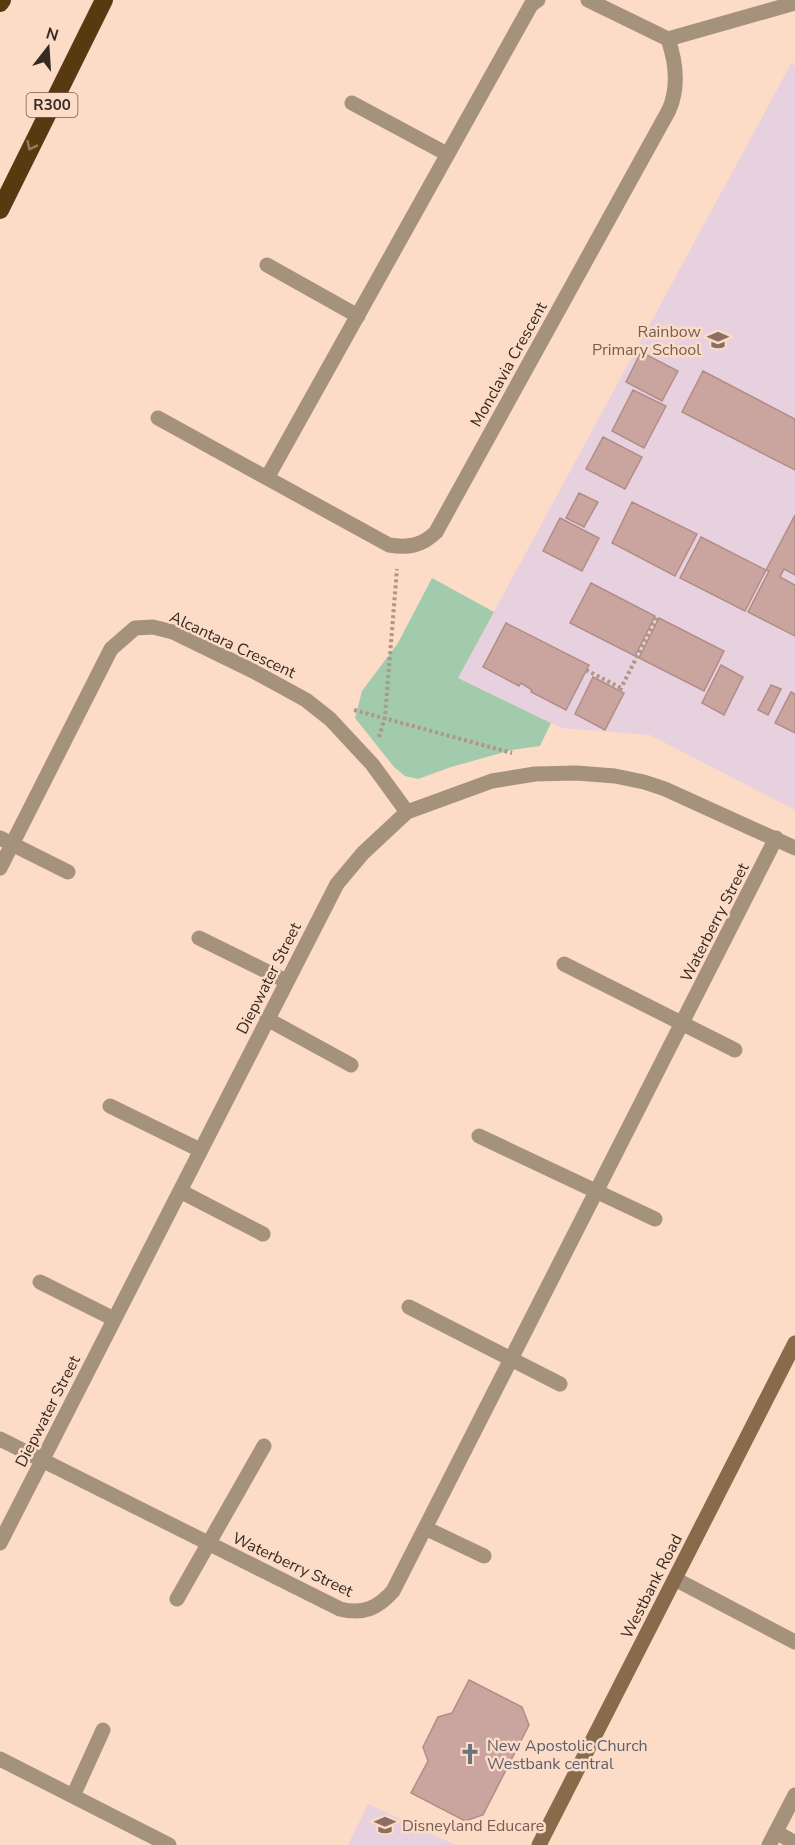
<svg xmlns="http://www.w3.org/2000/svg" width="795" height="1845" font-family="'Nunito Sans',sans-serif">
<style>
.education{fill:#e8d1de}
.green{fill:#a2cbae}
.building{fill:#caa49f;stroke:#b28d88;stroke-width:1.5}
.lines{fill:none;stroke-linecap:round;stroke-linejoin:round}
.path{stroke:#af9687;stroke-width:4;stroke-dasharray:3 3;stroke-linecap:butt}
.street{stroke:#a5927c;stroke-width:15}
.secondary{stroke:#876b4a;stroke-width:15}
.highway{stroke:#583a11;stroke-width:18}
.oneway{stroke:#9a7a5a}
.labels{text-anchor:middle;stroke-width:5;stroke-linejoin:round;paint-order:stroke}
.shield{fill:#fcdbc7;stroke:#715f54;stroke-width:1.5}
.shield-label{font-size:15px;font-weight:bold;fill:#362a22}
.education-label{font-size:16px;fill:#785e54;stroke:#fcdbc7;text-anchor:end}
.street-label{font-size:16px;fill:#362a22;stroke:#fcdbc7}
.worship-label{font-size:16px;fill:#5b616d;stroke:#fcdbc7;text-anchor:start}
</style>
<rect width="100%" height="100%" fill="#fcdbc7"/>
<path class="education" d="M792,62L795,68V810L650,735L562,728L458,678Z
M368,1804L456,1845H348Z"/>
<path class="green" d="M432,578L494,612L458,678L551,723L540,746L512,750L451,767L418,779L405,776L394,767L355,718L362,691L398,643Z"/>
<path class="building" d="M641,352L678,371L662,401L626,382Z
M703,371L795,419V470L682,412Z
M633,390L666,406L644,448L612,431Z
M603,437L642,457L625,489L586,469Z
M579,493L598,502L584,527L566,518Z
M632,502L697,534L675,576L612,543Z
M795,515V575L784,569L780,577L795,585V636L748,612L769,571L766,570Z
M560,518L599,538L582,571L543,551Z
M701,537L766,570L745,611L680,578Z
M591,583L655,616L635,656L570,623Z
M659,618L724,651L704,691L639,658Z
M506,623L589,665L566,710L531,692L532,690L521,683L519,686L483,667Z
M721,665L743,677L724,715L702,703Z
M593,677L624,693L605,730L575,714Z
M771,685L781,689L768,715L758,710Z
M791,692L795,694V733L775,723Z
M469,1680L522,1707L529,1725L483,1815L465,1821L411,1793L428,1761L423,1747L438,1717L452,1713Z"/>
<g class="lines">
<path class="path" d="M586,670L621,688
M620,690L657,617
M354,710L512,753
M379,737L385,717L397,569"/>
<path class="street" d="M538,0L531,5L267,478L389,545C408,548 422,546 436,532L669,110C679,87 676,62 668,39L795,3
M588,0L668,39
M352,103L447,154
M267,265L358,316
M158,418L267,478
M0,838L68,872
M0,868L111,649L135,628L153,627L173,632L253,671L306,700L330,719L372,764L407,812
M199,938L286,981
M564,964L735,1050
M267,1019L351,1065
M110,1106L200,1150
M479,1136L655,1219
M180,1191L263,1234
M40,1282L114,1319
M409,1307L560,1384
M0,1439L340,1609C363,1615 378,1608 393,1591L776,838
M425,1528L484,1556
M0,1543L337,884L363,853L407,812L492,781L535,774L576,773L615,776L644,782L665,789L795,848
M675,1579L795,1642
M177,1599L264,1446
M0,1759L169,1845
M73,1796L103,1730
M776,1832L795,1843
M769,1845L795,1795"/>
<path class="secondary" d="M539,1845L795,1343"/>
<path class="highway" d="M0,3L2,0
M0,210L104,0"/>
</g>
<defs><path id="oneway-chevron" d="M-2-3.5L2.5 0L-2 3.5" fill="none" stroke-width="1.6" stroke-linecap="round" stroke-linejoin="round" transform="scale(1.5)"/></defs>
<use class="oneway" href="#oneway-chevron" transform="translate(31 146) rotate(116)"/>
<defs>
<symbol id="school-bare" viewBox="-9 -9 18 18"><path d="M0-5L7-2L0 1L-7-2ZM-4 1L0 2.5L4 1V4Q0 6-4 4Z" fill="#8d6e63" stroke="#fcdbc7" stroke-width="2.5" paint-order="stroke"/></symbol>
<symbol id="church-bare" viewBox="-9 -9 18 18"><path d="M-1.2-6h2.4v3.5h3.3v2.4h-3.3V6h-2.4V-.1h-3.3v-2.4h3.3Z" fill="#6b7280" stroke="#fcdbc7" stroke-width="2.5" paint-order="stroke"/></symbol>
</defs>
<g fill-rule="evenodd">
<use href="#school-bare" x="703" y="325" width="30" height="30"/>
<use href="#church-bare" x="455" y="1739" width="30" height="30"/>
<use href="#school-bare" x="370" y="1810" width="30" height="30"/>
</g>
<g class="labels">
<rect class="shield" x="26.5" y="93" width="51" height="24" rx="4.5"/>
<g class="shield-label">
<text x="52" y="110">R300</text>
</g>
<g class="education-label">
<text x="701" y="337">Rainbow<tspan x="701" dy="18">Primary School</tspan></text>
<text x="402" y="1831" text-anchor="start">Disneyland Educare</text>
</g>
<g class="street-label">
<text transform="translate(508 364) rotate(-61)" y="6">Monclavia Crescent</text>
<text transform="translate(233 644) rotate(25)" y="6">Alcantara Crescent</text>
<text transform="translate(714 922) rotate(-63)" y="6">Waterberry Street</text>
<text transform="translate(268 978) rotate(-63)" y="6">Diepwater Street</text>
<text transform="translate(47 1411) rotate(-63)" y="6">Diepwater Street</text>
<text transform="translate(293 1564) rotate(25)" y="6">Waterberry Street</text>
<text transform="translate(651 1586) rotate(-63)" y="6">Westbank Road</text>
</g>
<g class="worship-label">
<text x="487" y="1751">New Apostolic Church<tspan x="487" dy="18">Westbank central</tspan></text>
</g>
</g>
<g transform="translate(48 48) rotate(17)" stroke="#fcdbc7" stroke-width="4.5" paint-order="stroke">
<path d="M0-4.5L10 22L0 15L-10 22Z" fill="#362a22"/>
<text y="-9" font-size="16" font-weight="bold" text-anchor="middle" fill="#362a22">N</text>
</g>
</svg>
